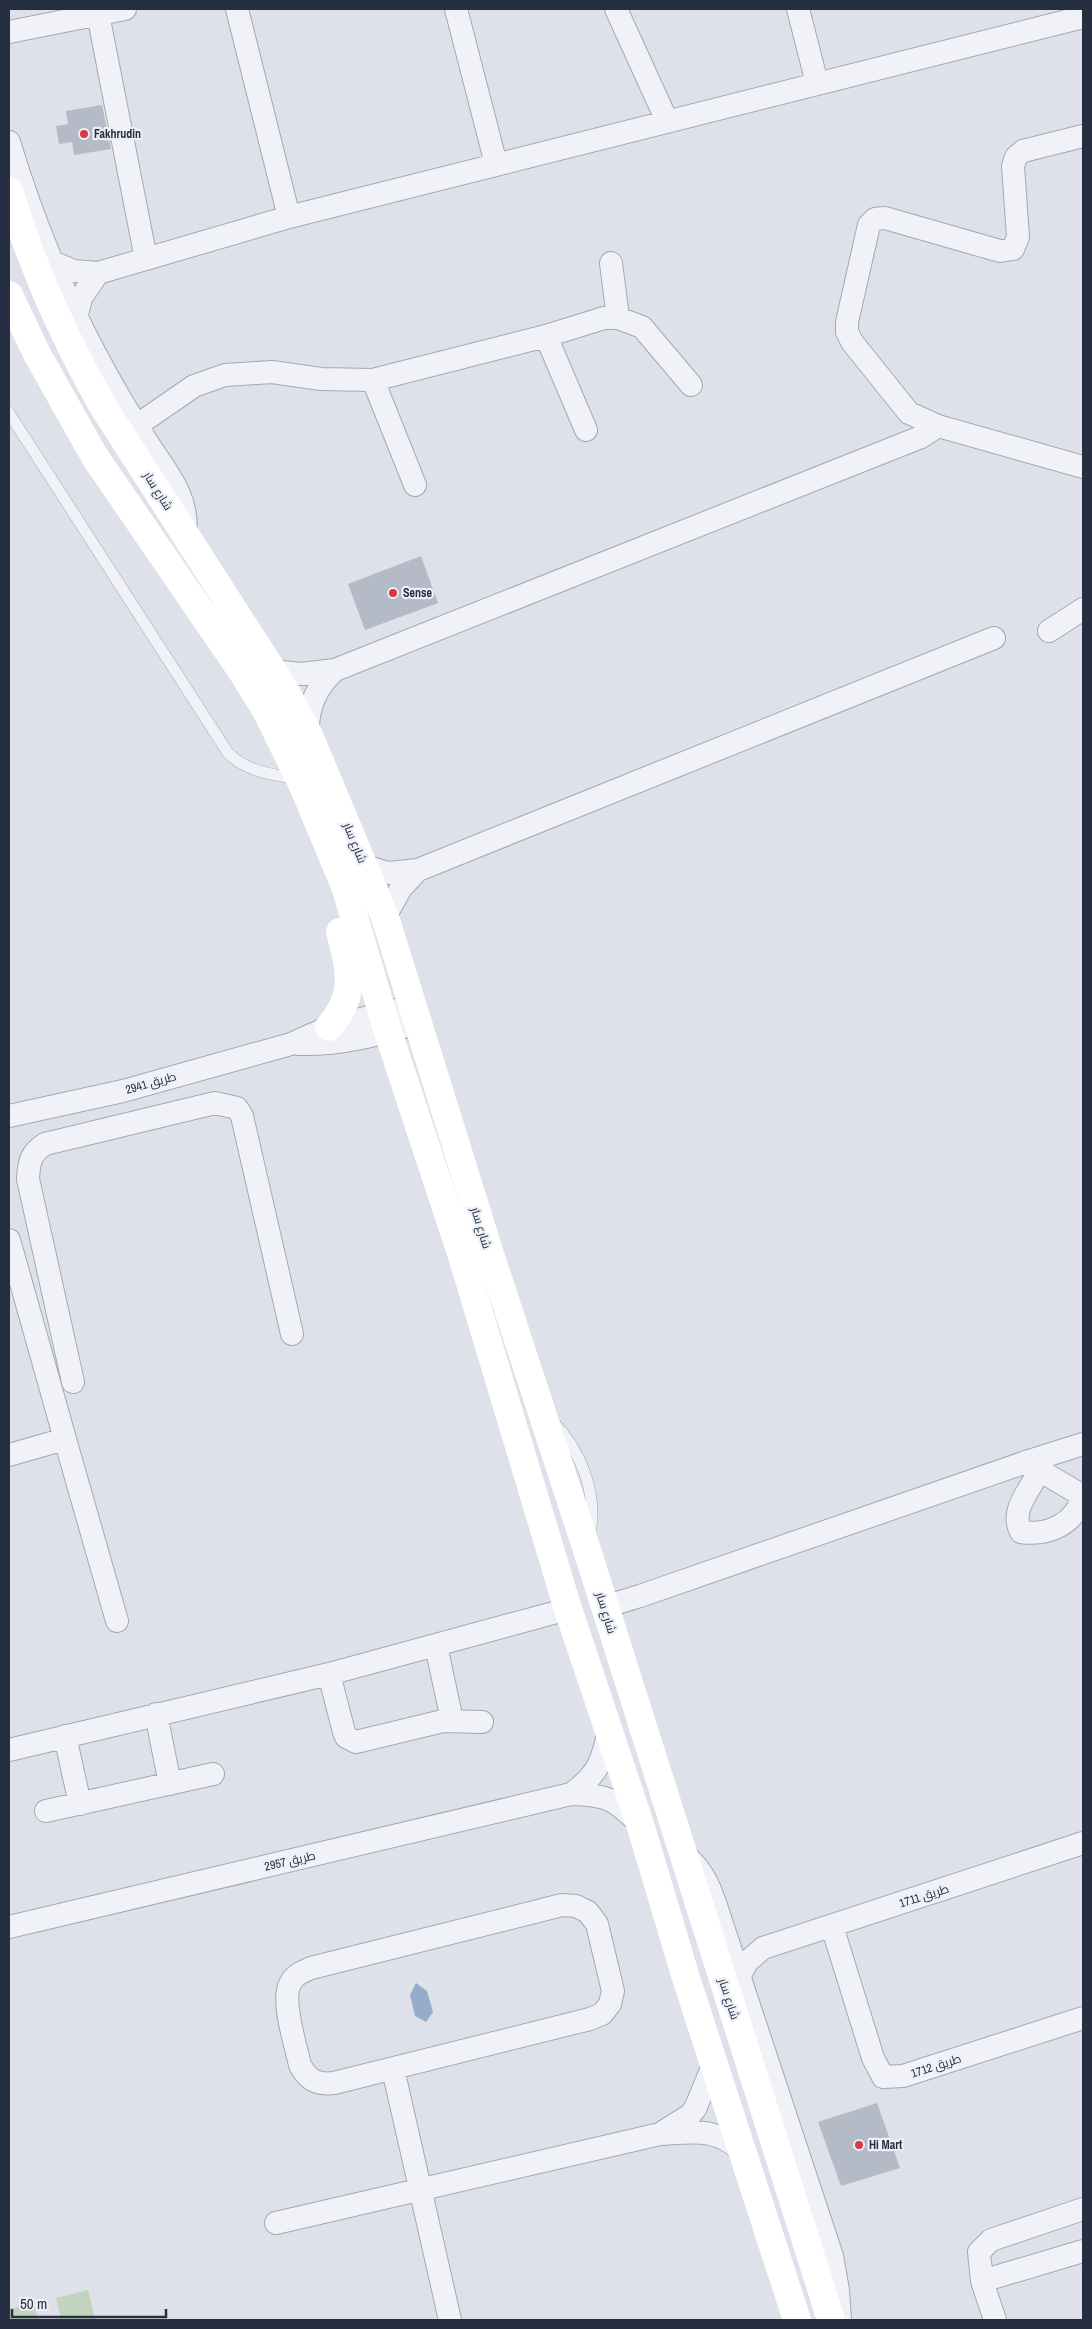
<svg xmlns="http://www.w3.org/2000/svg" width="1092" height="2329" font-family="'Archivo Narrow',Cairo,sans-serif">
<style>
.green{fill:#c2d3be}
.water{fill:#95accc}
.building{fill:#b4bac6}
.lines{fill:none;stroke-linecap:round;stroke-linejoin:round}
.lane-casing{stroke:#a3a8b3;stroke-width:12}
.street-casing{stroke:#a3a8b3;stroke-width:24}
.lane{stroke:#f1f2f7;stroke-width:11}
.street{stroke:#f1f2f7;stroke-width:22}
.secondary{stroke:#fff;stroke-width:28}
.poi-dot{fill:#d93744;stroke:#edf0f6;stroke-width:2}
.labels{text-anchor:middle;stroke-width:4.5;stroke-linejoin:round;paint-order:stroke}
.poi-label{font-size:12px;font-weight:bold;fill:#262e41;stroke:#edf0f6;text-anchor:start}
.street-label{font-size:12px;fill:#262e41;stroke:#edf0f6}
</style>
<rect width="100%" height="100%" fill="#dee1e9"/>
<path class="green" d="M88,2290L95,2320H61L56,2298Z
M34,2303L38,2320H9V2309Z"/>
<path class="water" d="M416,1983L427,1991L433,2012L426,2022L415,2016L410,1995Z"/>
<path class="building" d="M102,105L111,149L74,155L72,142L59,144L56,126L68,124L66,111Z
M421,556L438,603L365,630L348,584Z
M877,2103L900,2168L841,2186L818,2122Z"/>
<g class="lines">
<defs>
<path id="lane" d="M9,413L228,753C247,772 271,774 297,779
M552,1421C580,1449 598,1493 590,1533"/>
<path id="street" d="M237,9L289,217
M456,9L496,164
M616,9L667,121
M798,9L817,83
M98,14L146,259
M9,32L125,9
M1083,136L1023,151L1016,157L1013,166L1018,237L1013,249L1000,251L885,218L875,219L869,225L847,322V332L852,342L909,413L938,426L1083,467
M9,142C41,248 86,348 147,442C165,470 190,497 185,534
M52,262L74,271L98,273L289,217L1083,17
M611,263L618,318
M76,319L81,298L98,273
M546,336L586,430
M373,380L415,485
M136,426L194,386L225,375L272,372L321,379L373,380L546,336L604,318H618L642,327L691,385
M1049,631L1083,609
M273,671L301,674L335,670L921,437L938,426
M308,733C307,707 316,687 335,670
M365,866L388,873L418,870L994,638
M385,917L401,888L418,870
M299,1044C341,1045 378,1035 417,1023
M9,1116L123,1091L291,1044L329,1027L413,1006
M9,1240L65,1439L9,1455
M73,1382L28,1179C29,1162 30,1154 45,1144L215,1103L237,1108L242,1116L292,1334
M65,1439L117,1621
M1029,1461L1039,1470L1083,1496
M1039,1470C1031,1490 1009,1510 1021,1532C1049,1536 1074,1524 1083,1497
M604,1607L640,1596L1029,1461L1083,1444
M436,1646L452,1720
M329,1674L344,1732L346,1737L356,1742L443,1721L482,1722
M156,1714L170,1784
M65,1736L80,1804
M9,1750L329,1674L568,1609
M571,1794C598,1775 603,1760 609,1729
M46,1811L213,1774
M685,1855C710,1875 715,1905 725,1933L832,2256L838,2290L840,2320
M562,1905L576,1906L588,1912L597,1924L613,1991L610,2004L602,2014L590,2019L334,2083C317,2085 308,2080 300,2065C296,2046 281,2001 290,1984C294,1975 302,1972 311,1968Z
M832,1926L873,2058L883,2077L903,2076L1083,2018
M9,1927L571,1794C608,1795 614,1799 640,1824
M739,1977L747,1962L763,1948L1083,1843
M393,2069L450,2320
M663,2132L690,2115L695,2109L714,2063
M276,2223L660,2134C695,2132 715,2127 743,2152
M982,2281L1083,2251
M995,2320L982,2281L979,2252L991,2240L1083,2209"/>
</defs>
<use href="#lane" class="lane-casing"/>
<use href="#street" class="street-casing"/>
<use href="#lane" class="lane"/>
<use href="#street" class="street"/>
<path class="secondary" d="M9,191C32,266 65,340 104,408L285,690L308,733L385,917L489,1251L587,1550L831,2320
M9,295L37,354L95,457L241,670L267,712L304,788L345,886L388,1032L462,1256L568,1609L640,1824L686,1978L797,2320
M329,1027C357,995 350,970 340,932"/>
</g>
<g class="poi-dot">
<circle cx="84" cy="134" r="5"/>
<circle cx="393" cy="593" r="5"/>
<circle cx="859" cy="2145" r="5"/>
</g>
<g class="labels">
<g class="poi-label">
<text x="94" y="138">Fakhrudin</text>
<text x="403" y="597">Sense</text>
<text x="869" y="2149">Hi Mart</text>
</g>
<g class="street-label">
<text transform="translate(158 491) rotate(58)" y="4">شارع سار</text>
<text transform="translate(355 843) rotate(68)" y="4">شارع سار</text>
<text transform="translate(151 1083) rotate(-16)" y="4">طريق 2941</text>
<text transform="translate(481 1228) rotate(73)" y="4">شارع سار</text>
<text transform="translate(606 1613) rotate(73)" y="4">شارع سار</text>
<text transform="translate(290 1861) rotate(-13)" y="4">طريق 2957</text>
<text transform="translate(924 1896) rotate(-18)" y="4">طريق 1711</text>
<text transform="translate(729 1999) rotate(72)" y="4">شارع سار</text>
<text transform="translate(936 2066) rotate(-18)" y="4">طريق 1712</text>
</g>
</g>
<rect width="1092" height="2329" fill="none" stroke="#262e41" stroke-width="20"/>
<path d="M12 2309v8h154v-8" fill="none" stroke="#262e41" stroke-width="2.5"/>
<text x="20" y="2309" font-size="15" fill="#262e41" stroke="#edf0f6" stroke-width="4" paint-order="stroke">50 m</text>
</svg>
